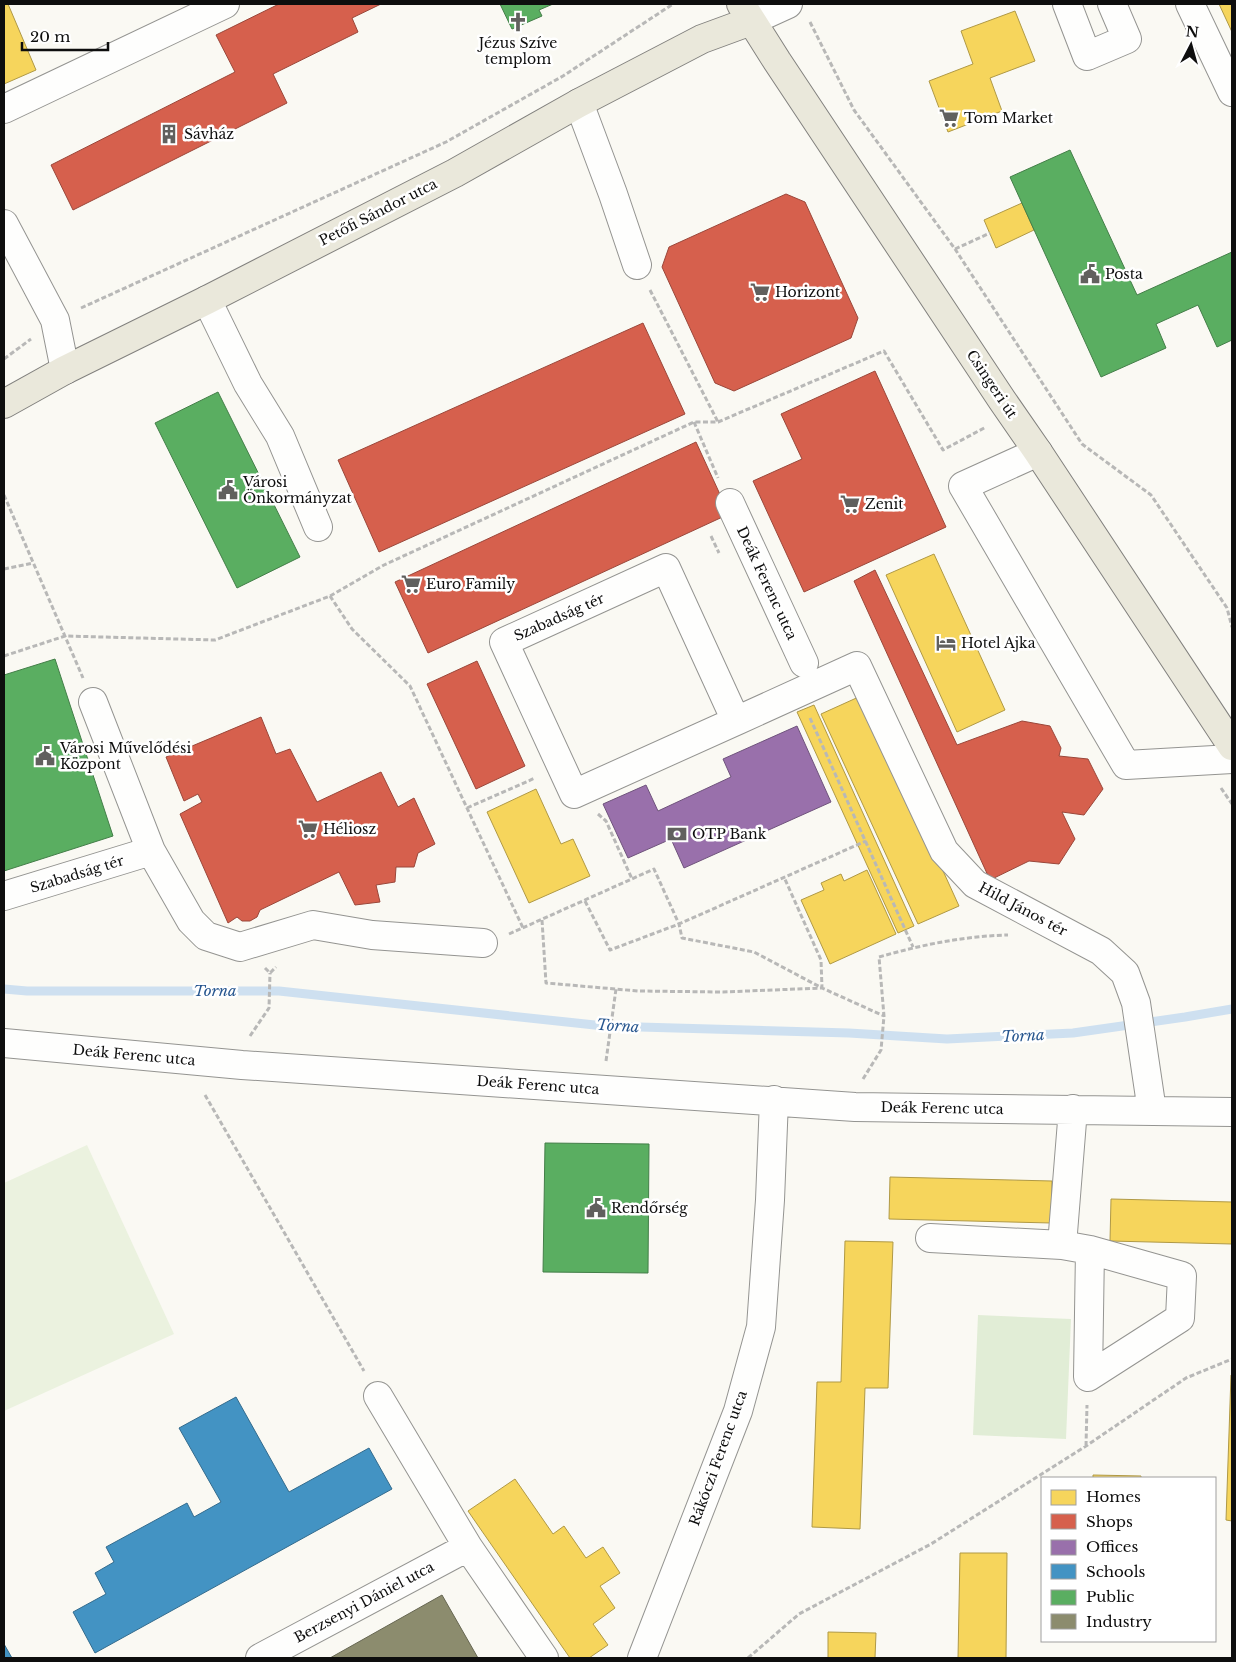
<svg xmlns="http://www.w3.org/2000/svg" width="1236" height="1662" font-family="'Libre Baskerville',serif">
<style>
.green{fill:#e1edd6}
.pitch{fill:#ebf2df}
.homes{fill:#f6d55c;stroke:#b09945}
.shops{fill:#d6604d;stroke:#9a473a}
.offices{fill:#9970ab;stroke:#6f537c}
.schools{fill:#4393c3;stroke:#336b8d}
.public{fill:#5aae61;stroke:#437e48}
.industry{fill:#8c8c6e;stroke:#666651}
.lines{fill:none;stroke-linecap:round;stroke-linejoin:round}
.stream{stroke:#cee0f0;stroke-width:9}
.minor-casing{stroke:#949491;stroke-width:30}
.major-casing{stroke:#82817e;stroke-width:30}
.path{stroke:#b8b8b7;stroke-width:3;stroke-dasharray:5 2.5;stroke-linecap:butt}
.minor{stroke:#fefefd;stroke-width:28}
.major{stroke:#eae8db;stroke-width:28}
.labels{text-anchor:middle;stroke-width:5;stroke-linejoin:round;paint-order:stroke}
.poi-label{font-size:14px;fill:#0e0e0e;stroke:#fff;text-anchor:start}
.street-label{font-size:14px;fill:#0e0e0e;stroke:#fff}
.water-label{font-size:15px;font-style:italic;fill:#27568f;stroke:#fff}
</style>
<rect width="100%" height="100%" fill="#faf9f3"/>
<path class="green" d="M978,1315L1071,1319L1066,1439L973,1435Z"/>
<path class="pitch" d="M87,1145L174,1334L4,1411V1183Z"/>
<path class="homes" d="M8,4L36,70L4,84V5Z
M1219,4H1232V32Z
M1015,11L1035,61L990,78L1002,111L948,132L929,81L973,64L961,31Z
M1022,203L1034,230L996,248L984,220Z
M934,554L1005,710L957,732L886,575Z
M863,695L959,906L918,924L821,714Z
M814,705L914,926L898,933L797,712Z
M536,789L561,844L573,839L590,876L529,903L487,812Z
M867,870L896,934L830,964L801,900L824,890L821,883L841,874L844,881Z
M890,1177L1052,1181L1051,1223L889,1219Z
M1111,1199L1232,1202V1244L1110,1241Z
M845,1241L893,1242L888,1388H865L860,1529L812,1527L817,1382H841Z
M1231,1375H1232V1521L1226,1520Z
M1093,1475L1141,1476V1478H1093Z
M515,1479L553,1534L564,1526L586,1558L603,1547L620,1573L600,1586L615,1608L593,1624L608,1645L589,1658H570L468,1511Z
M960,1553H1007L1006,1658H958Z
M828,1632L876,1633L875,1658H828Z"/>
<path class="shops" d="M279,4H381L352,18L358,32L273,74L287,103L73,210L51,165L235,72L216,35Z
M786,194L805,202L858,318L851,338L734,391L715,383L662,267L669,247Z
M643,323L685,414L379,552L338,460Z
M875,371L946,527L804,592L753,481L802,459L781,414Z
M696,442L729,514L428,653L395,582Z
M875,570L957,745L1022,721L1050,726L1061,748L1059,756L1088,759L1103,789L1084,815L1062,812L1075,839L1059,864L1029,861L990,880L854,581Z
M477,661L525,766L476,789L427,684Z
M261,717L276,754L290,749L317,802L381,772L398,807L414,798L435,844L418,853L414,867H396L395,882L376,885L380,902L355,905L339,872L260,910L257,917L250,921H242L237,917L228,923L180,814L202,802L198,794L184,801L166,757Z"/>
<path class="offices" d="M797,726L831,802L684,868L671,839L628,858L603,804L646,785L658,811L731,777L723,759Z"/>
<path class="schools" d="M236,1397L289,1492L369,1448L392,1489L95,1653L73,1612L106,1594L95,1573L114,1562L106,1547L187,1503L194,1517L221,1502L179,1428Z
M4,1644L12,1658H4Z"/>
<path class="public" d="M500,4H553L539,10L542,16L512,29Z
M1070,150L1137,295L1232,252V340L1217,347L1198,305L1156,324L1166,348L1101,377L1010,177Z
M218,392L300,557L237,588L155,423Z
M55,659L113,836L4,871V675Z
M545,1143L649,1144L648,1273L543,1272Z"/>
<path class="industry" d="M442,1595L478,1658H330Z"/>
<g class="lines">
<path class="stream" d="M4,989L27,991H279L604,1026L849,1033L947,1039L1073,1033L1185,1017L1232,1009"/>
<defs>
<path id="minor" d="M1067,4L1087,56L1127,39L1112,4
M1190,4L1232,92
M751,21L788,4
M579,103L613,194L637,265
M4,109L225,4
M4,224L55,320L65,370
M207,300L248,384L280,436L318,527
M1038,452L963,486L1126,765L1232,759
M730,503L804,663
M666,568L736,721L574,794L504,642Z
M93,702L151,851
M736,721L857,666L944,851L975,884L1101,951L1125,973L1136,1003L1152,1111
M4,896L151,851L191,921L206,936L240,947L313,925L372,935L483,943
M4,1043L242,1065L855,1107L1232,1112
M1073,1109L1062,1245L1090,1250L1182,1276L1180,1318L1088,1377L1090,1250
M930,1238L1062,1245
M468,1547L544,1658
M260,1658L468,1547L378,1396
M642,1658L738,1411L761,1327L770,1200L774,1100"/>
<path id="major" d="M741,4L777,61L1002,400L1038,452L1232,746
M4,404L65,370L207,300L455,173L579,103L702,39L751,21"/>
</defs>
<use href="#minor" class="minor-casing"/>
<use href="#major" class="major-casing"/>
<path class="path" d="M810,22L854,110L955,249L1082,444L1151,495L1227,608L1232,627
M955,249L990,233
M650,290L718,422
M81,308L446,142L563,76L673,4
M4,359L31,339
M694,422L718,478
M4,495L83,678
M711,536L719,553
M4,569L33,563
M330,596L352,629L410,686L523,928
M4,656L65,636L215,640L330,596L384,565L694,422H718L884,351L943,450L986,427
M810,718L913,947
M1221,788L1232,804
M467,808L535,778
M598,814L606,821L632,879
M585,901L610,950L679,924L866,841
M542,920L546,983L638,991L723,992L822,988L884,1016
M509,934L654,869L679,924L682,938L754,952L822,988L821,960L784,877
M265,968L270,973L276,967
M250,1036L269,1008L270,973
M606,1061L616,989
M863,1079L881,1050L884,1016L879,957C921,945 964,936 1008,935
M205,1095L364,1371
M1086,1446L1087,1405
M748,1658L799,1614L931,1544L1086,1446L1186,1378L1232,1359"/>
<use href="#minor" class="minor"/>
<use href="#major" class="major"/>
</g>
<defs>
<symbol id="church-bare" viewBox="-9 -9 18 18"><path d="M-1.2-6h2.4v3.5h3.3v2.4h-3.3V6h-2.4V-.1h-3.3v-2.4h3.3Z" fill="#61605e" stroke="#fff" stroke-width="2.5" paint-order="stroke"/></symbol>
<symbol id="supermarket-bare" viewBox="-9 -9 18 18"><path d="M-6-5.5h2.5l.6 2H6L4.5 2H-2.5L-4.4-4H-6ZM-1.5 3.2a1.3 1.3 0 1 0 .1 0ZM3 3.2a1.3 1.3 0 1 0 .1 0Z" fill="#61605e" stroke="#fff" stroke-width="2.5" paint-order="stroke"/></symbol>
<symbol id="building-bare" viewBox="-9 -9 18 18"><path d="M-4-6H4V6H1V3H-1V6H-4ZM-2.5-4.3h1.7v1.8h-1.7ZM.8-4.3h1.7v1.8H.8ZM-2.5-1h1.7V.8h-1.7ZM.8-1h1.7V.8H.8Z" fill="#61605e" stroke="#fff" stroke-width="2.5" paint-order="stroke"/></symbol>
<symbol id="civic-bare" viewBox="-9 -9 18 18"><path d="M-.6-6.5H3V-4.5H.6V-3L4-1V1h2V6H-6V1h2V-1L-.6-3ZM-1.2 2.5V6h2.4V2.5Z" fill="#61605e" stroke="#fff" stroke-width="2.5" paint-order="stroke"/></symbol>
<symbol id="hotel-bare" viewBox="-9 -9 18 18"><path d="M-6-4.5h1.5V1H6V5H4.5V3h-9V5H-6ZM-4 0a1.8 1.8 0 1 1 3.6 0ZM.5 0V-2.5h3Q6-2.5 6 0Z" fill="#61605e" stroke="#fff" stroke-width="2.5" paint-order="stroke"/></symbol>
<symbol id="bank-bare" viewBox="-9 -9 18 18"><path d="M-6-4H6V4H-6ZM0-2.3a2.3 2.3 0 1 0 0 4.6a2.3 2.3 0 1 0 0-4.6Z" fill="#61605e" stroke="#fff" stroke-width="2.5" paint-order="stroke"/></symbol>
</defs>
<g fill-rule="evenodd">
<use href="#church-bare" x="504" y="8" width="28" height="28"/>
<use href="#supermarket-bare" x="935" y="104" width="28" height="28"/>
<use href="#building-bare" x="155" y="120" width="28" height="28"/>
<use href="#civic-bare" x="1076" y="260" width="28" height="28"/>
<use href="#supermarket-bare" x="746" y="278" width="28" height="28"/>
<use href="#civic-bare" x="214" y="476" width="28" height="28"/>
<use href="#supermarket-bare" x="836" y="490" width="28" height="28"/>
<use href="#supermarket-bare" x="397" y="570" width="28" height="28"/>
<use href="#hotel-bare" x="932" y="629" width="28" height="28"/>
<use href="#civic-bare" x="31" y="742" width="28" height="28"/>
<use href="#supermarket-bare" x="294" y="815" width="28" height="28"/>
<use href="#bank-bare" x="663" y="820" width="28" height="28"/>
<use href="#civic-bare" x="582" y="1194" width="28" height="28"/>
</g>
<g class="labels">
<g class="poi-label">
<text x="518" y="48" text-anchor="middle">Jézus Szíve<tspan x="518" dy="16">templom</tspan></text>
<text x="964" y="123">Tom Market</text>
<text x="184" y="139">Sávház</text>
<text x="1105" y="279">Posta</text>
<text x="775" y="297">Horizont</text>
<text x="243" y="487">Városi<tspan x="243" dy="16">Önkormányzat</tspan></text>
<text x="865" y="509">Zenit</text>
<text x="426" y="589">Euro Family</text>
<text x="961" y="648">Hotel Ajka</text>
<text x="60" y="753">Városi Művelődési<tspan x="60" dy="16">Központ</tspan></text>
<text x="323" y="834">Héliosz</text>
<text x="692" y="839">OTP Bank</text>
<text x="611" y="1213">Rendőrség</text>
</g>
<g class="street-label">
<text transform="translate(378 212) rotate(-27)" y="5">Petőfi Sándor utca</text>
<text transform="translate(992 384) rotate(56)" y="5">Csingeri út</text>
<text transform="translate(767 583) rotate(65)" y="5">Deák Ferenc utca</text>
<text transform="translate(559 617) rotate(-24)" y="5">Szabadság tér</text>
<text transform="translate(77 874) rotate(-17)" y="5">Szabadság tér</text>
<text transform="translate(1023 909) rotate(28)" y="5">Hild János tér</text>
<text transform="translate(134 1055) rotate(5)" y="5">Deák Ferenc utca</text>
<text transform="translate(538 1085) rotate(4)" y="5">Deák Ferenc utca</text>
<text transform="translate(942 1108) rotate(1)" y="5">Deák Ferenc utca</text>
<text transform="translate(718 1458) rotate(-70)" y="5">Rákóczi Ferenc utca</text>
<text transform="translate(364 1602) rotate(-28)" y="5">Berzsenyi Dániel utca</text>
</g>
<g class="water-label">
<text x="215" y="996">Torna</text>
<text transform="translate(618 1026) rotate(3)" y="5">Torna</text>
<text transform="translate(1023 1036) rotate(-3)" y="5">Torna</text>
</g>
</g>
<rect width="1236" height="1662" fill="none" stroke="#0e0e0e" stroke-width="10"/>
<rect x="1041" y="1477" width="175" height="165" fill="#ffffff" stroke="#9f9f9f"/>
<rect x="1051" y="1490" width="25" height="15" fill="#f6d55c" stroke="#9f9f9f"/>
<text x="1086" y="1502" font-size="15" fill="#0e0e0e">Homes</text>
<rect x="1051" y="1514" width="25" height="15" fill="#d6604d" stroke="#9f9f9f"/>
<text x="1086" y="1527" font-size="15" fill="#0e0e0e">Shops</text>
<rect x="1051" y="1540" width="25" height="15" fill="#9970ab" stroke="#9f9f9f"/>
<text x="1086" y="1552" font-size="15" fill="#0e0e0e">Offices</text>
<rect x="1051" y="1564" width="25" height="15" fill="#4393c3" stroke="#9f9f9f"/>
<text x="1086" y="1577" font-size="15" fill="#0e0e0e">Schools</text>
<rect x="1051" y="1590" width="25" height="15" fill="#5aae61" stroke="#9f9f9f"/>
<text x="1086" y="1602" font-size="15" fill="#0e0e0e">Public</text>
<rect x="1051" y="1614" width="25" height="15" fill="#8c8c6e" stroke="#9f9f9f"/>
<text x="1086" y="1627" font-size="15" fill="#0e0e0e">Industry</text>
<g transform="translate(1191 45) rotate(6)" stroke="#ffffff" stroke-width="4" paint-order="stroke">
<path d="M0-4L9 19L0 12L-9 19Z" fill="#0e0e0e"/>
<text y="-8" font-size="14" font-weight="bold" text-anchor="middle" fill="#0e0e0e">N</text>
</g>
<path d="M22 42v8h86v-8" fill="none" stroke="#0e0e0e" stroke-width="2.5"/>
<text x="30" y="42" font-size="15" fill="#0e0e0e" stroke="#ffffff" stroke-width="4" paint-order="stroke">20 m</text>
</svg>
